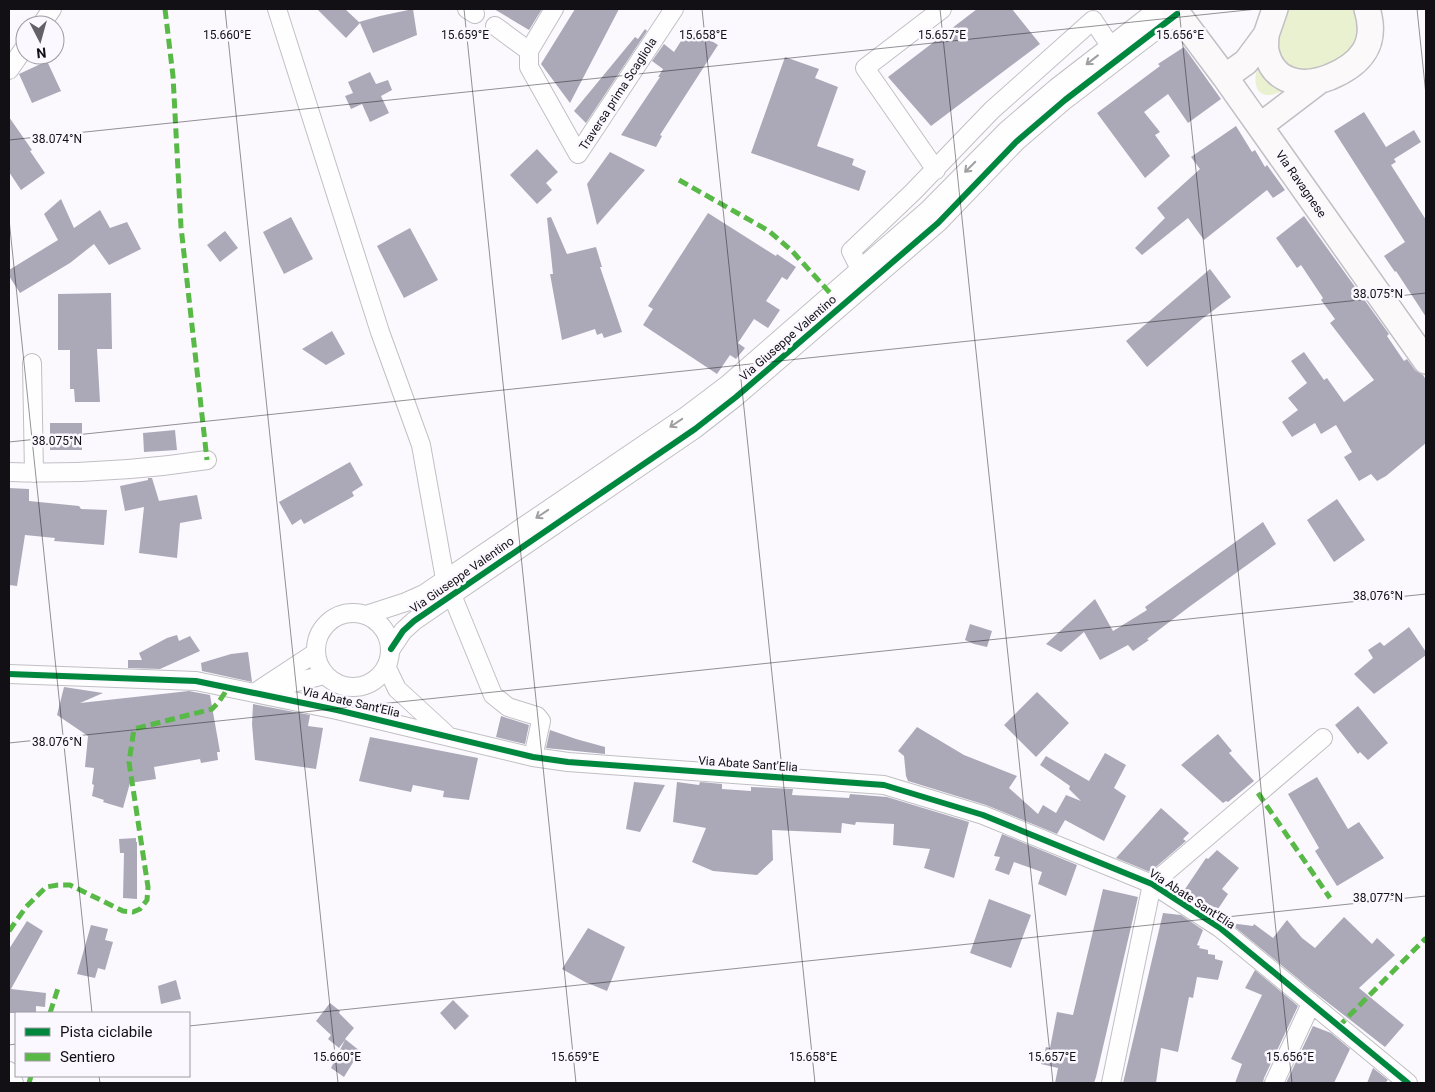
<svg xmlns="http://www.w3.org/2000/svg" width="1435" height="1092" font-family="Roboto,sans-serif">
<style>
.green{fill:#eaf1d1}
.building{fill:#aba9b8}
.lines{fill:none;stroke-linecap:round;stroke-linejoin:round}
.minor-casing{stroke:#c1bfc4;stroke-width:20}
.secondary-casing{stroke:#c1bfc4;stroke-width:28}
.minor{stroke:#fefeff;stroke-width:18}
.secondary{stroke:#fbf9fa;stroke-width:25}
.quiet{stroke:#58b947;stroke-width:5;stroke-dasharray:10 5;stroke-linecap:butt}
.cycleway-casing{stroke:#fbf8ff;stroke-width:9}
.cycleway{stroke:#00873e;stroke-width:6}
.oneway{stroke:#a09fa1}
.ticks{fill:none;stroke:#131015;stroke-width:1;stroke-opacity:0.45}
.labels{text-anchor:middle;stroke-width:5;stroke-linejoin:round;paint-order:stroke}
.street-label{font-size:12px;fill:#131015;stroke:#fbf8ff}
.ticks-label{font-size:12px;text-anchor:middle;fill:#131015;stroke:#fbf8ff;stroke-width:5;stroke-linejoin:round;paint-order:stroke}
</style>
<rect width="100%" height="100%" fill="#fbf9fe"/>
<path class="green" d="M1285,9H1357L1361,37L1348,57L1303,77L1277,57L1279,25Z
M1260,62L1286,90C1280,92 1272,96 1266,95C1251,92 1255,71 1260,62Z"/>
<path class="building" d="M317,9H345L360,23L359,22L380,16L413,9L417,35L373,53L360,23L346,38Z
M494,9H542L529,30Z
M575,9H619L570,103L541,64Z
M977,9H1012L1040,44L931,126L888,77Z
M690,27L718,45L660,135L662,136L656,147L621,135L660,77H658L663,69L652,61L664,44L674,52Z
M645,29L647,31L586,123L574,111L635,37L638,39Z
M1184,47L1221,99L1188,123L1168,94L1144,112L1160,132L1155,135L1170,156L1145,178L1097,113L1160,66L1158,64Z
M785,57L819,69L815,78L838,87L817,146L854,159L852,165L866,171L859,191L751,153Z
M47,61L61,91L32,103L19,74Z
M370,72L376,84L388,80L392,90L381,96L389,113L370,122L362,104L351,109L345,96L353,93L348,82Z
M1364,112L1386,147L1414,130L1421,142L1394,159L1396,162L1391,165L1426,220V317L1396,271L1395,272L1384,256L1405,242L1334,131Z
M9,117L32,150L30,151L45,173L21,190L9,172Z
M1236,126L1252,152L1255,150L1265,167L1267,165L1285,190L1273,198L1267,190L1204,240L1188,218L1142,255L1135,248L1165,218L1157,208L1200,169L1191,157Z
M537,149L558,172L546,183L552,190L537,204L510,175Z
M610,152L645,170L597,225L587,184Z
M61,199L74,228L100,210L110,228L127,222L141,249L109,265L94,244L70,263L20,293L9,276V270L58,240L44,214Z
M708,213L776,256L777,254L796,267L787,280L782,277L766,301L780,310L768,328L754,319L738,343L745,348L736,359L730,355L717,374L643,325L653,309L648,306Z
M1304,216L1389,334L1387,336L1404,361L1407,359L1415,370L1423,375L1426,380V443L1386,476L1377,481L1371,474L1359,481L1344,457L1352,452L1336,425L1321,434L1315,423L1292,437L1282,422L1298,410L1288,398L1307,383L1291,361L1304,352L1324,380L1327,378L1344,402L1374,380L1330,323L1335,319L1321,300L1323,298L1301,265L1297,268L1276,238Z
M291,217L313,259L284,274L263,232Z
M551,217L567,254L596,247L602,267H600L622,332L604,338L602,333L597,335L595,329L562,340L550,274H553L547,218Z
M410,228L438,280L404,298L377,246Z
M225,231L238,248L220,262L207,245Z
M1210,269L1231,297L1202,319L1147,367L1126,341Z
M111,293L112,349H97L100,402H75L74,389H70V350H58V294Z
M332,331L345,354L326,365L302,349Z
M50,423H82V450H50Z
M175,430L177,450L144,452L143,433Z
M350,462L363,485L352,492L354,496L304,524L301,519L292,525L279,502Z
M148,478H152L159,501L197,495L202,519L180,523L177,558L139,553L144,507L125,511L120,486L148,480Z
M9,488L29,489V501L79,506L81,509L107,510L104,545L54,541L55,538L25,535L17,586L9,585Z
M1337,499L1365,540L1334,562L1307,520Z
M1263,522L1276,544L1189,607L1147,639L1149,640L1133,651L1128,645L1100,660L1084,632L1061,652L1046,644L1095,599L1113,631L1147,610L1145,607Z
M970,624L992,631L987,647L974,644L965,640Z
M1409,627L1426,652V655L1374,694L1354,674L1373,658L1368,650L1380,642L1384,646Z
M177,635L179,641L190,636L200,651L160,669L128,668V660H142L139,653L167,638Z
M248,652L252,682L202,671L201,663L231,654Z
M64,687L103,693L80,703L189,691L210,695L220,752H217L218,760L201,763L200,759L154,767L156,779L130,783L123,808L103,802L104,800L92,796L94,785L92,784L94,768L85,767L88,736L57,715Z
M1037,692L1069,723L1036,757L1004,725Z
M253,704L310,715L308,726L323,728L316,769L255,760L252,724Z
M1358,706L1388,743L1368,760L1360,752L1358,754L1335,725Z
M501,716L529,725L525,744L496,737Z
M917,727L964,755L1017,776L1009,788L1038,814L1043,805L1056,813L1066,795L1081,801L1069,789L1070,786L1040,765L1046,756L1089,781L1105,753L1126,765L1114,788L1126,796L1104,841L1065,820L1057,834L986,805L908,781L906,776L904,756L898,751Z
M550,730L576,739L605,747V754L546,748Z
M1218,734L1232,751L1229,753L1254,781L1228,802L1226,801L1223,803L1181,765Z
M370,737L478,758L469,800L443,797L444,791L413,785L411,792L359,781Z
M1317,777L1348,829L1359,822L1384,858L1337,886L1315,851L1319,848L1288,794Z
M634,782L665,785L640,832L626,829Z
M677,782L699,785L700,782L722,784V789L751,791V787L793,789L792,795L849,798L850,794L887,797L969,822L954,878L924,868L930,849L893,845L894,824L856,822L855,825L842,823L841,833L772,830L773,860L757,875L713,871L692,862L706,828L673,822Z
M1161,808L1189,833L1183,839L1186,841L1150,872L1116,858Z
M1002,834L1077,865L1066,896L1038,884L1042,872L1014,862L1009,875L995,870L1000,857L994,856Z
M136,838V842H137V899L123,898L124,853H120L119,839Z
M1217,850L1239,868L1222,889L1228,894L1218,909L1183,892L1206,858L1208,859Z
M1103,889L1138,897L1096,1077L1094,1083H1055L1058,1068L1041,1064L1046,1047L1050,1048L1057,1012L1073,1015Z
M989,899L1031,915L1011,968L970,953Z
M1163,913L1181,915L1203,930L1197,945L1200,946L1199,948L1208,950V954L1215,955V959L1223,961L1218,980L1197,977L1193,998L1189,997L1178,1052L1161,1048L1156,1083H1123Z
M1344,917L1372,944L1377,938L1395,955L1359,988L1404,1025L1385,1047L1313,991L1230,923L1253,926L1254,924L1273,938L1287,920L1302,938L1315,948Z
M27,921L43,931L11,989L46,993L45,1007L36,1006V1013H9V949Z
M91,925L108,929L105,940L113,942L105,970L98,968L95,978L77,974Z
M588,928L625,947L607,991L585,982L562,969Z
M1255,970L1298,1006L1264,1078L1263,1083H1235L1242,1064L1231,1059L1262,995L1245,988Z
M176,980L181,999L161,1004L158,986Z
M453,1000L469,1016L455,1030L440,1013Z
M330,1003L340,1011L339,1013L354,1028L345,1039L360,1051L344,1077L331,1068L345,1040L339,1048L328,1039L331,1035L316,1021Z
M1313,1026L1331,1033L1350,1049L1334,1083H1286Z
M1373,1068L1388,1080L1385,1083H1367Z"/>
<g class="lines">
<defs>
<path id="minor" d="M277,9L380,332L421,445L445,579
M467,9L475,14
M41,25L52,9
M495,26L529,51
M529,51V67L578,154L674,9
M529,51L554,9
M9,70L25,47
M936,170L865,68L942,9
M860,269L851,251L913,192L992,110L1093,20L1117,56
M32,363L34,473
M9,472C75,474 142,470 207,460
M452,595L493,695L508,707L537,716L541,721L533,757
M316 650a37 37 0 1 1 74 0a37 37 0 1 1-74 0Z
M366,615L406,602L424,594L686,416L727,385L928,210L1007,130L1056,88L1158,9
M391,649L403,631L414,621L695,429L736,397L938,223L1016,142L1065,100L1177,14
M387,668L397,689L446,734
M9,674L196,681L337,710L533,757L568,762L884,785L983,815L1152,884L1220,928L1408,1083
M269,689L324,675
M256,692L315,653
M9,1071L14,1083
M1111,1083L1152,884L1323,738
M1274,1083L1311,1004"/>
<path id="secondary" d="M1174,9L1225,77L1426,361
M1266,35C1266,40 1265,46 1266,51C1273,83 1302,88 1330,77C1361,64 1378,44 1367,9
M1225,77L1246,62L1266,35L1275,9
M1260,126L1319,81"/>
</defs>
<use href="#minor" class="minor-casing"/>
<use href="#secondary" class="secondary-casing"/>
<use href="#minor" class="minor"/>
<use href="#secondary" class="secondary"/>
<path class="quiet" d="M165,9L173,76L181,227L207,460
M679,180L769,231L792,251L831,294
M1258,793L1330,898
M9,931L26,907L46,887L58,885H70L123,911L133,912L140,909L147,900L148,887L129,762L134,729L212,709L218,703L228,688
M50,1013L59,985
M1338,1027L1426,938
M29,1083L31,1076"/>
<defs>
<path id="cycleway" d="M391,649L403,631L414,621L695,429L736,397L938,223L1016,142L1065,100L1177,14
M9,674L196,681L337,710L533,757L568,762L884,785L983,815L1152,884L1220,928L1408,1083"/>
</defs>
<use href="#cycleway" class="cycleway-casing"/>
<use href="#cycleway" class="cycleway"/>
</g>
<defs><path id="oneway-shaft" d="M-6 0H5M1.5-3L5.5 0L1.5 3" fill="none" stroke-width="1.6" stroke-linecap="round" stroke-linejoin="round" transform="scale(1.25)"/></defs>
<g class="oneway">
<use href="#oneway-shaft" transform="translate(1092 60) rotate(142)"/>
<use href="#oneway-shaft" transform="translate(970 167) rotate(135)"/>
<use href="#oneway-shaft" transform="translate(676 423) rotate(146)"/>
<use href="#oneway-shaft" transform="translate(542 514) rotate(146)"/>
</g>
<path class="ticks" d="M225,9L338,1083M464,9L576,1083M702,9L815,1083M940,9L1053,1083M1179,9L1292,1083M1417,9L1426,95M9,140L1257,9M9,219L92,1013M9,442L1426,293M9,743L1426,594M189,1026L1426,896M9,1045L16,1044M99,1076L100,1083"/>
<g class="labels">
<g class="street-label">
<text transform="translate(618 94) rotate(-57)" y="4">Traversa prima Scagliola</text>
<text transform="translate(1301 184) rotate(55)" y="4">Via Ravagnese</text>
<text transform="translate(788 338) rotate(-41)" y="4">Via Giuseppe Valentino</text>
<text transform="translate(462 575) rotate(-35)" y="4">Via Giuseppe Valentino</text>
<text transform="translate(351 702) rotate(13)" y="4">Via Abate Sant'Elia</text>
<text transform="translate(748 764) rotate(4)" y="4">Via Abate Sant'Elia</text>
<text transform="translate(1192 899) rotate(33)" y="4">Via Abate Sant'Elia</text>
</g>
</g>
<g class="ticks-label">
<text x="227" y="39">15.660°E</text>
<text x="465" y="39">15.659°E</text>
<text x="703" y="39">15.658°E</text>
<text x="942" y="39">15.657°E</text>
<text x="1180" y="39">15.656°E</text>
<text x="57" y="143">38.074°N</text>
<text x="1378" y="298">38.075°N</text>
<text x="57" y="445">38.075°N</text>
<text x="1378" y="600">38.076°N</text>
<text x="57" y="746">38.076°N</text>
<text x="1378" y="902">38.077°N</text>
<text x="337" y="1061">15.660°E</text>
<text x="575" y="1061">15.659°E</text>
<text x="813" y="1061">15.658°E</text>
<text x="1052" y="1061">15.657°E</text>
<text x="1290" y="1061">15.656°E</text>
</g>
<rect width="1435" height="1092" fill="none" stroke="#131015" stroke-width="20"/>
<rect x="15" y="1012" width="175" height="65" fill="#fbf8ff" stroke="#9e9ba1"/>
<rect x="25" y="1028" width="25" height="8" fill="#00873e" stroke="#9e9ba1"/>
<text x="60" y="1037" font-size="15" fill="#131015">Pista ciclabile</text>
<rect x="25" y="1053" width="25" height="8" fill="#58b947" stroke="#9e9ba1"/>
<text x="60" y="1062" font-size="15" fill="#131015">Sentiero</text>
<g transform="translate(40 40) rotate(174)"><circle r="24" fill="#fbf8ff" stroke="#9e9ba1"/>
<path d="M0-4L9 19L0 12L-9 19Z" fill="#646267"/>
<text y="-8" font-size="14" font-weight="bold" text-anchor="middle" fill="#131015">N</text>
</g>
</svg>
